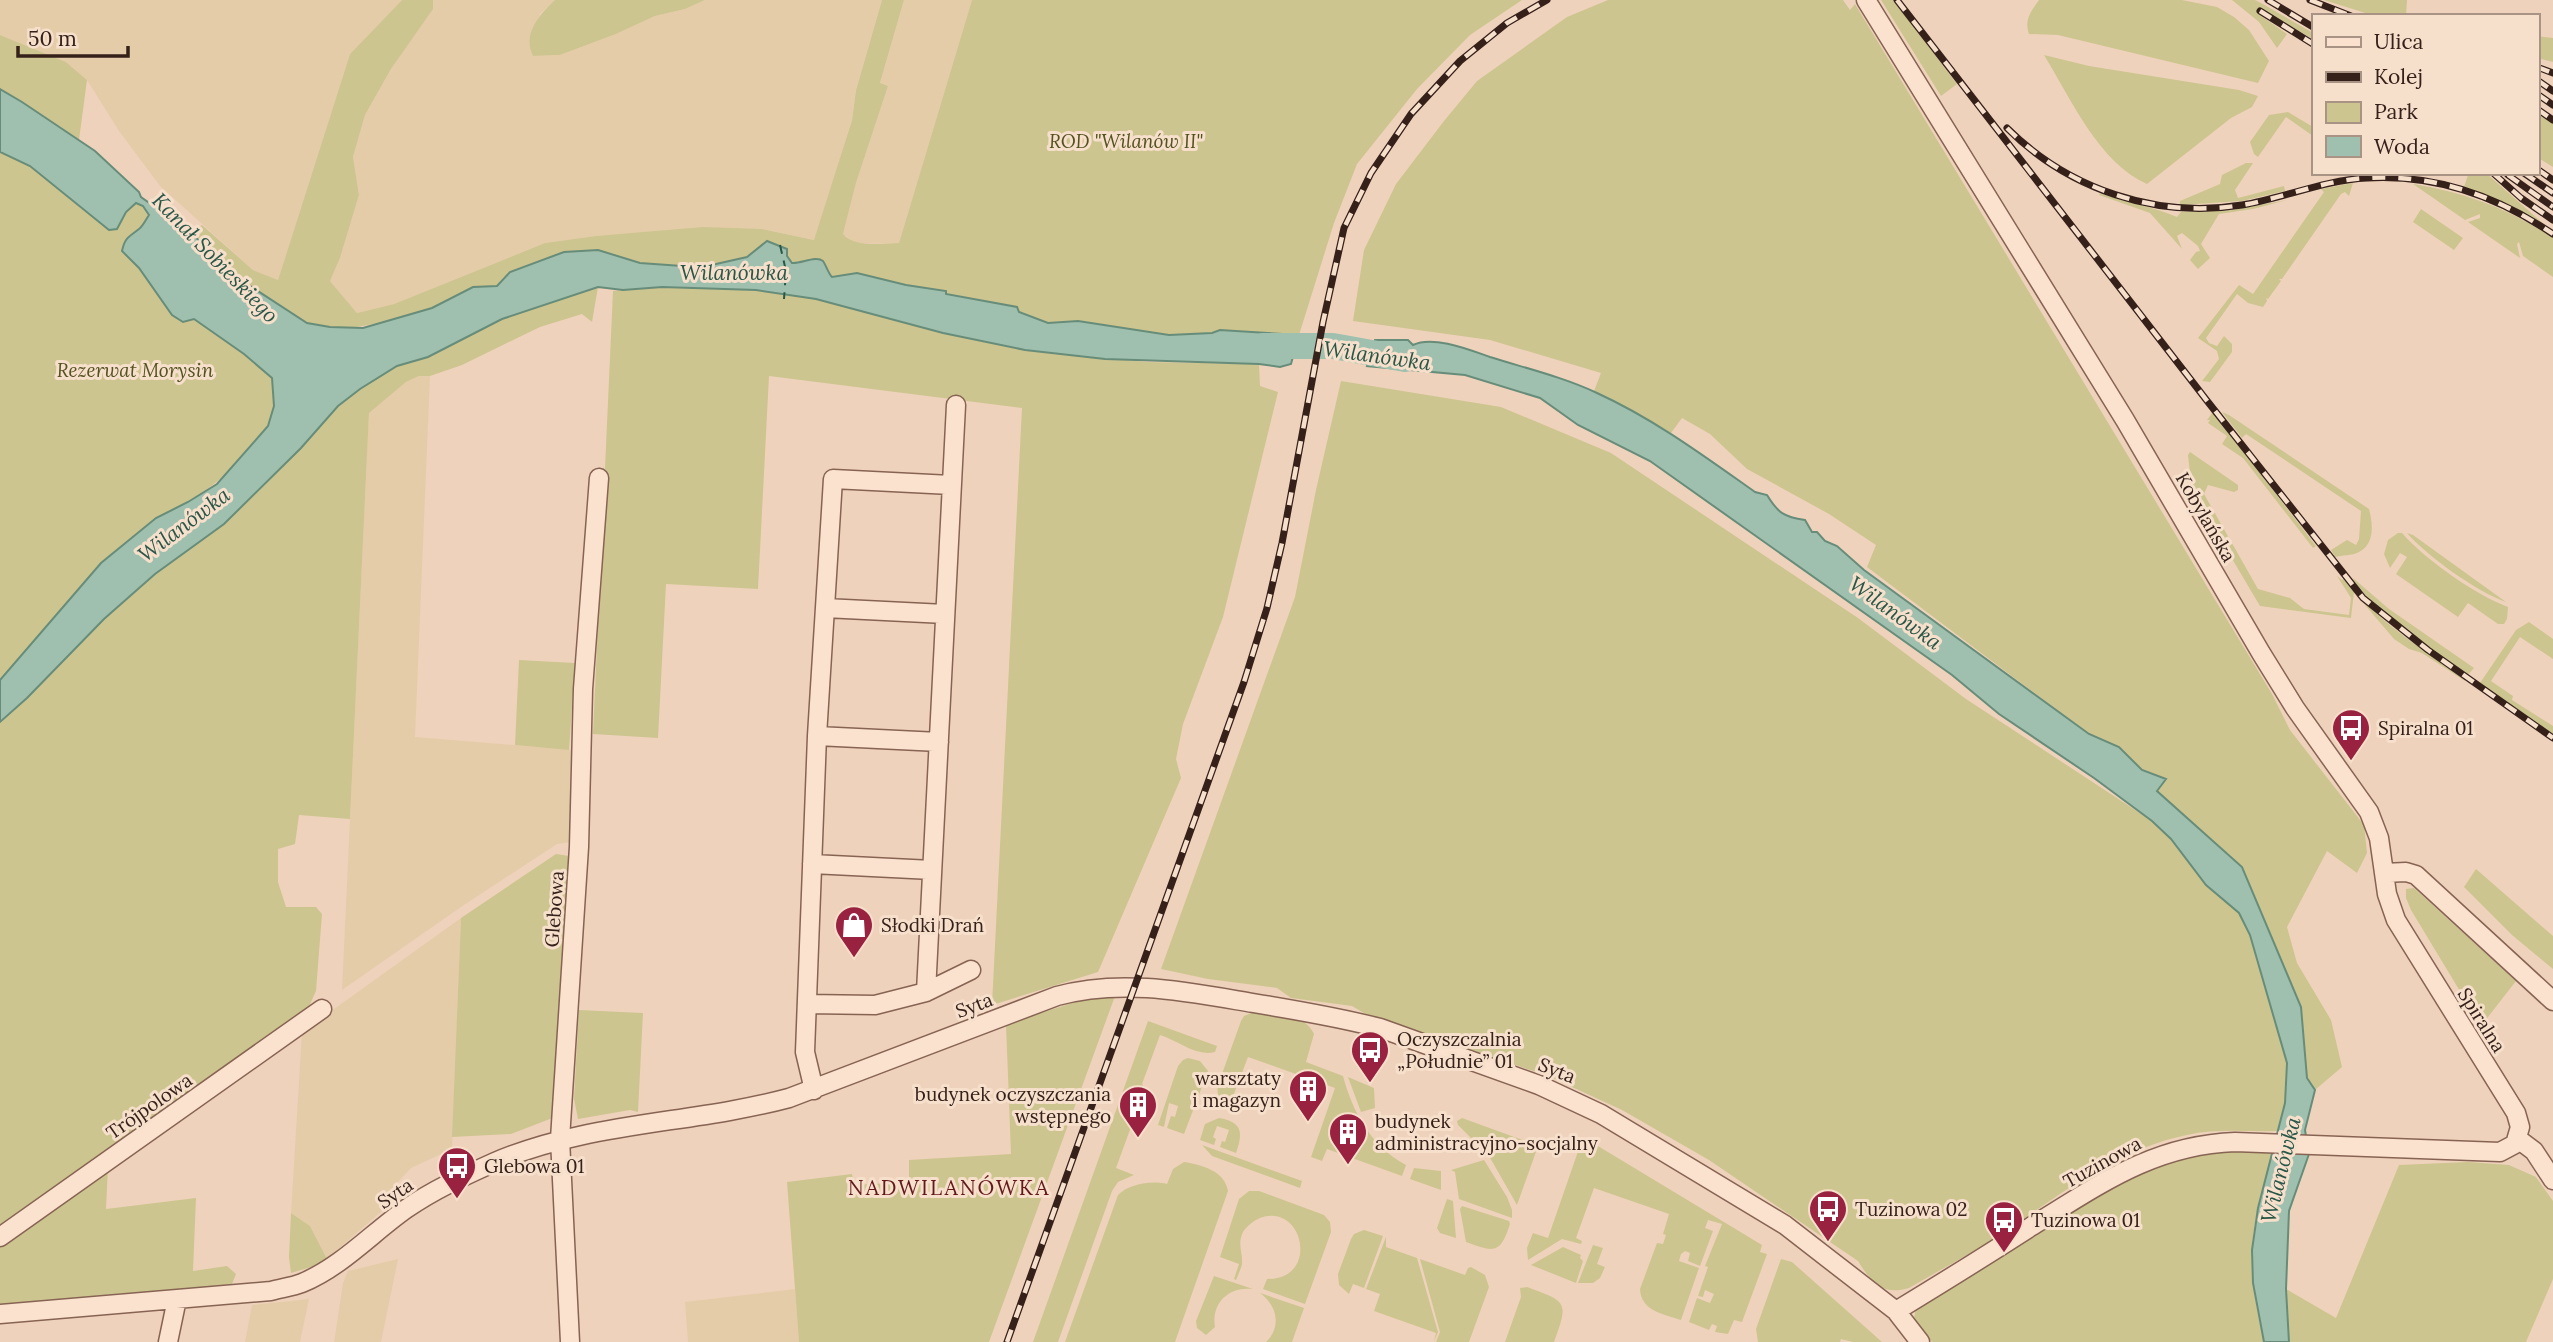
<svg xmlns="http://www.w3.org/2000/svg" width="2553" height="1342" font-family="Lora,serif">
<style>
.farmland{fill:#e5cca8}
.green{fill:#cdc58f}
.water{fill:#9fc0ae;stroke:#678d7a;stroke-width:2}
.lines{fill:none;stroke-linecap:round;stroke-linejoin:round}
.river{stroke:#9fc0ae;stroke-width:26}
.ferry{stroke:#285647;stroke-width:2;stroke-dasharray:9 7;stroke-linecap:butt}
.minor-casing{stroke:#876354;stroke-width:21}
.minor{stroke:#fae2ce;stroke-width:18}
.rail-casing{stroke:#35201a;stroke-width:7}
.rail{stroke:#f6dfcb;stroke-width:4.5;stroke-dasharray:13;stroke-linecap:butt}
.labels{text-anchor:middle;stroke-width:6;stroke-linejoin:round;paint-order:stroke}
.park-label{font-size:19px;font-style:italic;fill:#525220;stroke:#f6dfcb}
.street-label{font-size:19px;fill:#35201a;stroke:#f6dfcb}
.poi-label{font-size:19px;fill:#35201a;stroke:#f6dfcb;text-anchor:start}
.water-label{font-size:21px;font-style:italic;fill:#285647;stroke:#f6dfcb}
.neighbourhood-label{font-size:21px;letter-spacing:2px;fill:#63181b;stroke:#f6dfcb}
</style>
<rect width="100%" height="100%" fill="#efd2bb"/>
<path class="farmland" d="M0,0H402L350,54L278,280L253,270L160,186L119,131L87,80L66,62L0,35Z
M433,0H555L540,14L533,56L560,55L616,34L655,16L685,9L705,0H882L856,89L852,119L815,240L762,229L596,236L545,243L394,304L357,313L330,281L340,258L359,195L353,157L365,115L391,69L432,9Z
M904,0H972L899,243H855L843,234L856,183L888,86L880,84Z
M419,376H430L415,737L575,750L571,842L557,844L461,907L342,990L369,412L406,382Z
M461,918L452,1149L411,1168L397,1183L383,1210L327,1259L310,1226L291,1213L302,1032Z
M398,1259L381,1342H334L343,1283L348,1271Z
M795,1289L799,1342H688L685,1302Z
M309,1299L300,1342H245L252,1305Z"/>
<path class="green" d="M402,0H433V9L391,69L365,115L353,157L359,195L340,258L330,281L357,313L394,304L545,243L596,236L703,227L762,229L814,240L852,120L856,90L882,0H904L880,83L888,86L856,183L843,234C855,248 882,243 899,243L972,0H1522L1470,35L1417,89L1357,164L1334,223L1299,335L1220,330L1212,333L1169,335L1078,321L1048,323L1019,312L1017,307L946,294V291L906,285L857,273L832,277C828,273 826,265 822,261C816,255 801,264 792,263L787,256L759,247C738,272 659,269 630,260L504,277L497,286L473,287L432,308L392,321L356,327L273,394C276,419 266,428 251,447C219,484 200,497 156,518L0,680V35L66,62L87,80L79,140L154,208L158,206L162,208L194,246L229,269L190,232L202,225L253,270L278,280L350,54Z
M555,0H705L685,9L655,16L616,34L560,55L533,56C522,34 540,14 555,0Z
M1608,0H1843L1850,10L1855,4L2272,694L2290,730L2364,825L2367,853L2357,873L2327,851L2287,927L2297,963L2331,1020L2342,1067L2315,1090L2307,1078L2301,1007L2242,867L2157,791L2166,779L2142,770L2119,747L2089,734L1867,567L1876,545L1829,514L1747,469L1710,434L1682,418L1671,433L1594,391L1601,373L1490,340L1353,321L1364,250L1396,184L1444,121L1477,81L1567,17Z
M1881,0H1893L1957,84L1941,96Z
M2039,0H2182L2217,7L2234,17L2249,30L2269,61L2258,83L2058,35L2029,34C2024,20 2031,11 2039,0Z
M2232,0H2255L2261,3L2313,33V39L2259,8L2257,13L2287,34L2277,48L2259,22Z
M2324,0H2407L2406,16H2375Z
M2537,36L2553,38V62L2537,58Z
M2044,55L2089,66L2239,90L2258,96L2252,107L2231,118L2147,184C2099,163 2071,99 2044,55Z
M2288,112L2313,127V136L2286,117L2258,157L2254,154L2250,142L2269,115Z
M2537,113L2553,124V167L2537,157Z
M2246,163H2253L2235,190L2238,198L2284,186L2285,191L2242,201L2180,205V201L2220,184L2222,175Z
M2466,173H2486L2546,226L2508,204L2464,187L2468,175Z
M2353,183L2349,196L2345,192L2341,194L2282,279H2279L2281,281L2268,299L2266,298L2267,301L2263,307L2248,303L2237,294L2206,338L2209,343L2217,346L2224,336L2232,344V352L2210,382L2202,381L2219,359L2217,351L2198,338L2239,285L2253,294L2324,192L2321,189Z
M2413,184C2464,192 2510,209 2553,238V277L2523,256L2519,242L2517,244L2520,258L2468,222L2480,218V214L2465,220Z
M2100,193C2125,202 2152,206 2177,217L2181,212L2233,210L2287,200L2253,209L2219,214L2201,244L2210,258L2198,269L2190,260L2196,252L2200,251L2198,246L2182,233L2177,236L2182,249L2150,213L2099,195Z
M2421,209L2463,238L2454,250L2413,222Z
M598,287L592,322L582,314L540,327L462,365L430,376H419L406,382L369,413L350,819L299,815L295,844L278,849V882L286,907H316L322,914L316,991L305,1015L0,1233V723L27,698L104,619L155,574L224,524L301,448L338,406L360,389L397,366L428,357L502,319Z
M662,287L756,290L816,299L943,333L1025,350L1146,362L1259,364L1260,386L1278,392L1223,617L1183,724L1176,759L1181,778L1098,972L992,1005L1022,408L769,376L758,589L666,584L658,738L593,734L613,291Z
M1341,381L1501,407L1611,453L1858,618L1966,699L2152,821L2171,839L2206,885L2239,913L2250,935L2287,1063L2285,1103L2278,1131C2247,1132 2217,1128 2187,1135C2113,1150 2054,1200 1992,1240C1965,1257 1936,1272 1909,1288C1882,1296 1871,1282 1858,1261L1709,1160L1622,1110L1546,1075L1376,1020L1352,1006L1291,998L1277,988L1208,979L1161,969L1295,597L1316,490Z
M2213,412L2316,546L2313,548L2243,458L2222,444L2227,436L2208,423L2210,420H2207Z
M2222,412L2229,415L2369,509C2373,524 2375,544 2359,552C2352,556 2342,555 2335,557L2331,550L2347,540L2356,545L2359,539L2361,511L2246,434L2242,438Z
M2190,452L2238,485V490L2234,492L2208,485L2204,494L2258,589L2290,598L2304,609L2349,615L2351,598L2337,576L2342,580L2345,578C2376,622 2423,649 2466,679L2465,681L2422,653L2409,649L2394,639L2354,592L2351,618L2260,606L2192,491L2188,455Z
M2398,533H2402C2426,560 2474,594 2508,607L2507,619L2504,624H2498L2468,603L2458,617L2396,574L2407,557L2400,553L2390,568L2384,554L2388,540Z
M2407,533L2413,535L2506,602C2477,592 2427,556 2407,533Z
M2353,578L2389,609L2474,668L2468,675C2444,658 2361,601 2353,578Z
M2529,622L2553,639V659L2520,637L2491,681L2513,696L2512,700L2553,726V736L2480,683L2516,630Z
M519,660L575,663L569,750L515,745Z
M556,854L569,856L555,1117L511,1134L452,1137L461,918Z
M2476,869L2553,936V969L2512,935L2464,887Z
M2414,888L2516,981L2481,1026L2411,910L2406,898V889Z
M1115,996L989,1342H799L787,1182L852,1174L854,1185L909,1182V1160L1011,1154L1006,1024L1082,1000Z
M579,1010L643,1013L638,1112L630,1110L578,1119L574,1099Z
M1254,1012C1275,1015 1304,1012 1314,1034L1306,1062L1343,1076C1353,1113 1371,1146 1406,1165L1402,1176L1327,1149L1322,1161L1311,1157L1335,1088L1248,1057L1229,1107C1220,1102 1216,1095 1218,1085L1241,1021L1244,1016Z
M1148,1021L1217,1046L1215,1052C1196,1057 1177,1040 1160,1035L1142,1084L1143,1085L1140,1093L1143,1094L1138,1107L1147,1111L1144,1119L1135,1116L1116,1168L1134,1175L1118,1182L1112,1191L1058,1342H1033Z
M1188,1058L1200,1061L1208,1071L1184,1134L1167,1128L1171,1116L1175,1117L1178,1106L1169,1103L1164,1127L1158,1125L1178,1066L1183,1060Z
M1348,1077L1374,1088L1375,1108L1361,1112Z
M1219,1118C1243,1122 1243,1133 1236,1153L1220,1147L1222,1141L1225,1142L1229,1130L1217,1126L1213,1137L1216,1139L1214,1145L1200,1140L1205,1124Z
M1462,1118L1536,1145L1537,1149L1517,1205L1489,1156L1458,1125L1457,1121Z
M1583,1137L1762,1245L1760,1252L1767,1254L1742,1322L1734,1320L1728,1334L1715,1332L1717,1326L1712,1324L1709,1330L1689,1322L1697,1298L1710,1303L1714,1294L1705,1290L1703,1297L1698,1296L1708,1267L1705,1266L1722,1224L1708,1220L1705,1228L1713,1231L1700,1266L1688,1261L1690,1253L1685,1251L1681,1254L1679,1261L1699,1268L1681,1320C1663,1314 1641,1311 1640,1289L1657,1243L1663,1244L1666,1235L1663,1234L1669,1214L1594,1188L1576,1238L1582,1241L1581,1244L1562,1239L1528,1260L1527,1248L1533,1233L1548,1238Z
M1202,1145L1302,1181L1300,1188L1212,1156Z
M2212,1149L2273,1151C2265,1183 2253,1217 2252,1251C2251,1282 2257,1312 2264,1342H1932L1914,1318L1916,1308L2120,1181L2167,1159Z
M1484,1160L1507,1197L1512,1210V1218L1459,1199L1455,1172L1451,1170Z
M1184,1162C1202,1165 1225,1171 1228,1191L1175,1342H1065L1118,1195C1128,1184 1153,1180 1167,1184L1173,1169Z
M2468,1162L2509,1165L2536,1177L2553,1201V1279L2526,1342H2289L2286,1289L2336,1318L2399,1165Z
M108,1167L106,1209L196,1198L193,1271L227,1266L236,1274L232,1284L127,1296L126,1293L0,1305V1244Z
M1414,1168L1441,1171V1190L1410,1179Z
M1249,1191H1259L1324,1215L1330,1222L1331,1232L1305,1304L1263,1289L1267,1279C1320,1280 1304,1202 1260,1218C1253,1221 1247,1226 1243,1232C1237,1244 1243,1253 1242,1264C1241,1269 1238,1275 1236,1280L1234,1279L1239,1264L1220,1257L1239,1199Z
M1447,1199L1453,1201L1456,1238L1440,1233L1437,1228Z
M1462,1206L1509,1221L1510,1224C1500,1255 1494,1252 1466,1242L1460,1209Z
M291,1213L310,1226L327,1259L311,1267L291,1273L289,1257Z
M1364,1230L1383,1236L1364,1288L1353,1284L1349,1294L1339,1285L1338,1274L1351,1239L1354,1234Z
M1386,1237V1247L1417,1258L1438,1332L1434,1342L1436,1333L1374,1311L1380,1294L1366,1289Z
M1593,1245L1603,1248L1597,1264L1605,1267L1600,1278L1593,1283H1578Z
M1563,1247L1581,1255L1580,1258L1583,1261L1576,1283L1531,1265Z
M1420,1259L1465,1275L1468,1268L1471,1267L1485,1275L1489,1287L1469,1342H1436L1440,1332Z
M1781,1259L1792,1262L1882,1342H1853L1841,1339L1840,1342H1758L1756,1329Z
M1214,1276L1253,1289C1229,1286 1211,1303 1215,1327L1206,1335L1197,1328L1196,1321Z
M1527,1287C1567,1302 1569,1301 1554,1342H1505L1521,1297L1520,1288Z
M1260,1293L1304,1308L1292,1342H1266C1282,1327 1277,1305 1260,1293Z"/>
<path class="water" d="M0,89L22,102L95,151L139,192L141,197L190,232L238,278L307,323L330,327L363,328L432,308L473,287L497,286L510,272L564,252L598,250L640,263L682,266L716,264L747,257L767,241L787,249V256L792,263C801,264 816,255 823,261C826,265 828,273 832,277L857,273L906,285L946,291V294L1017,307L1019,312L1048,323L1078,321L1169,335L1212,333L1220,330L1299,335L1291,364L1280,367L1259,364L1105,359L1025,350L943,333L816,299L756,290L662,287L623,290L598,287L502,319L428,357L397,366L360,389L338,406L301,448L224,524L155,574L104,619L27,698L0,722V680L101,563L156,518L188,502L217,484L268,426L274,406L272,378L244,354L194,319L183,322L172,315L139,268L122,251C125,237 129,237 139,229C143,226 146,219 149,215L143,206L136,203L126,212L117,229L109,230L30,166L0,152Z
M1375,340H1408L1413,345C1433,335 1470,350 1490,357C1525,368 1563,377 1597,393C1654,419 1704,456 1755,492L1767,495C1778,513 1784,517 1805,520L1812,532H1817L1825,541L1837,546L1864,570L2089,734L2119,747L2142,770L2166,779L2157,791L2242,867L2301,1007L2307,1078L2315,1090L2305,1130L2309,1154L2289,1211L2286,1289L2289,1342H2264L2253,1283L2252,1250L2258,1208L2285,1103L2287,1063L2250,935L2239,913L2206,885L2171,839L2152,821L2094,778L1999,714L1952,675L1650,461L1578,425L1540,398L1465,375L1367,366Z"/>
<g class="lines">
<path class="river" d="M1263,346H1333L1405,359"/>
<path class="ferry" d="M780,245L786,271L784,299"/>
<defs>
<path id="minor" d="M1866,0L2125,420L2261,653L2295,708L2369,812L2379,838L2387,894L2396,920L2516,1113L2520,1127L2515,1144L2500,1152L2235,1142C2153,1145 2099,1185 2032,1226C1987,1255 1942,1283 1896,1311
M825,608L945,614
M817,736L939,742
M812,864L932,870
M2384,873L2406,872L2416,875L2553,1001
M926,992L956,405
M807,1004L875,1005L926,992L971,970
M814,1090L805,1052L817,736L833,479L951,485
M2518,1139L2534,1151L2553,1180
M0,1237L322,1009
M0,1314L271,1291C281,1288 292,1287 302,1283C341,1267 372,1233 406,1209C433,1190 464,1176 495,1162C588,1122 692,1124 789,1098L1057,996C1122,978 1188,992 1253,1003C1296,1010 1338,1017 1380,1028L1539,1085L1601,1114L1785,1225L1896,1311L1920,1342
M168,1342L177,1299
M570,1342L560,1139L579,847L583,689L599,478"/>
</defs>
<use href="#minor" class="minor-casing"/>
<use href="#minor" class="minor"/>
<defs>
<path id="rail" d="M1897,0L2208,402L2363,598L2428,650L2553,738
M2268,0L2313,27
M2310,0L2351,16
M2260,11L2313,44
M2537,67L2553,73
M2537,80L2553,91
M2537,94L2553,105
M2537,109L2553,120
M2007,128C2068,189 2156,219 2242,205C2284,198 2324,180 2367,178C2435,174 2497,196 2553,234
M2537,169L2553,180
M2493,173L2521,198L2553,220
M2524,173L2553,193
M2508,175L2553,207
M1007,1342L1244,682L1267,608L1282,543L1323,322L1344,228L1371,173L1411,114L1460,61L1507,23L1547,0"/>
</defs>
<use href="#rail" class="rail-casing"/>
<use href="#rail" class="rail"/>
</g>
<defs>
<symbol id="bus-pin" viewBox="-11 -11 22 30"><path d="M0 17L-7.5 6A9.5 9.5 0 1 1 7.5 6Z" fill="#982240" stroke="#f6dfcb"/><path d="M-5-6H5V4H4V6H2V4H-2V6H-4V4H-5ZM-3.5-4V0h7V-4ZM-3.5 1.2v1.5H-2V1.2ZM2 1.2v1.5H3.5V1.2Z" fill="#fff"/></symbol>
<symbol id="shop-pin" viewBox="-11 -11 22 30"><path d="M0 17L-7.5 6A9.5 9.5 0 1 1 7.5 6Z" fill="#982240" stroke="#f6dfcb"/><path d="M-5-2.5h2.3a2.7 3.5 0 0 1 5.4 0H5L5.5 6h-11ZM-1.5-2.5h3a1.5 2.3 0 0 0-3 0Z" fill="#fff"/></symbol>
<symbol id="building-pin" viewBox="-11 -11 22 30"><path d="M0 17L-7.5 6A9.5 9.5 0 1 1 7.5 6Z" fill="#982240" stroke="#f6dfcb"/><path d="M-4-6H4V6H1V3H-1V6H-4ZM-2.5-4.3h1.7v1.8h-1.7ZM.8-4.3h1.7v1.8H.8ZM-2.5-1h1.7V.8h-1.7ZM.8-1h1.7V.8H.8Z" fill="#fff"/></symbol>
</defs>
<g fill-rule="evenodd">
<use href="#bus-pin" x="2329" y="706" width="44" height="60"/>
<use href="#shop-pin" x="832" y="903" width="44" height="60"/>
<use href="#bus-pin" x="1348" y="1028" width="44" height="60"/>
<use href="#building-pin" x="1286" y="1067" width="44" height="60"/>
<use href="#building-pin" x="1116" y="1083" width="44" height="60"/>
<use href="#building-pin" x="1326" y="1110" width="44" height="60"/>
<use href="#bus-pin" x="435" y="1144" width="44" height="60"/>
<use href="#bus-pin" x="1806" y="1187" width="44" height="60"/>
<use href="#bus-pin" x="1982" y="1198" width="44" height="60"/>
</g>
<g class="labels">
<g class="park-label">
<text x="1126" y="148">ROD "Wilanów II"</text>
<text x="135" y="377">Rezerwat Morysin</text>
</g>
<g class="street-label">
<text transform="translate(2206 517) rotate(60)" y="7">Kobylańska</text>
<text transform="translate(554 909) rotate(-86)" y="7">Glebowa</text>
<text transform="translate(974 1005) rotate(-21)" y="7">Syta</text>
<text transform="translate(2482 1020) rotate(58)" y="7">Spiralna</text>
<text transform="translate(1557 1070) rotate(22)" y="7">Syta</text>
<text transform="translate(149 1106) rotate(-35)" y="7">Trójpolowa</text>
<text transform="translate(2102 1162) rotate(-29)" y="7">Tuzinowa</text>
<text transform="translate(395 1193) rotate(-34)" y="7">Syta</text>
</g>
<g class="poi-label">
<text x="2378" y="735">Spiralna 01</text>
<text x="881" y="932">Słodki Drań</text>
<text x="1397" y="1046">Oczyszczalnia<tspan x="1397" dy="22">„Południe” 01</tspan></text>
<text x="1281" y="1085" text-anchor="end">warsztaty<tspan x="1281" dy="22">i magazyn</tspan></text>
<text x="1111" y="1101" text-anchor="end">budynek oczyszczania<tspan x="1111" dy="22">wstępnego</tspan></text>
<text x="1375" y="1128">budynek<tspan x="1375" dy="22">administracyjno-socjalny</tspan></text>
<text x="484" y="1173">Glebowa 01</text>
<text x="1855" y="1216">Tuzinowa 02</text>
<text x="2031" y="1227">Tuzinowa 01</text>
</g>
<g class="water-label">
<text transform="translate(215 258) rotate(46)" y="7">Kanał Sobieskiego</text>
<text x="734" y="280">Wilanówka</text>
<text transform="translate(1377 356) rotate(8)" y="7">Wilanówka</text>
<text transform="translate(184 525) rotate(-37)" y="7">Wilanówka</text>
<text transform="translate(1895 613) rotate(36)" y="7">Wilanówka</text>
<text transform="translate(2281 1170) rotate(-76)" y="7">Wilanówka</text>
</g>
<g class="neighbourhood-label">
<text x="949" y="1195">NADWILANÓWKA</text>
</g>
</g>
<rect x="2312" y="14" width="228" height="161" fill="#f6dfcb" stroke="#a99384" stroke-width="2"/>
<rect x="2326" y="37" width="35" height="10" fill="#fae2ce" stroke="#a99384" stroke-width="2"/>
<text x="2374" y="49" font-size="21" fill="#35201a">Ulica</text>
<rect x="2326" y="72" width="35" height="10" fill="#35201a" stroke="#a99384" stroke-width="2"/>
<text x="2374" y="84" font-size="21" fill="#35201a">Kolej</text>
<rect x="2326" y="102" width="35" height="21" fill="#cdc58f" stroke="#a99384" stroke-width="2"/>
<text x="2374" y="119" font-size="21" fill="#35201a">Park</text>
<rect x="2326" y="136" width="35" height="21" fill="#9fc0ae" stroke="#a99384" stroke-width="2"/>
<text x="2374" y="154" font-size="21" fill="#35201a">Woda</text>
<path d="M18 46v10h110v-10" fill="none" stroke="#35201a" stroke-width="3.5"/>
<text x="28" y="46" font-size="21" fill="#35201a" stroke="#f6dfcb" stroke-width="5" paint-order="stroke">50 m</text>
</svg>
